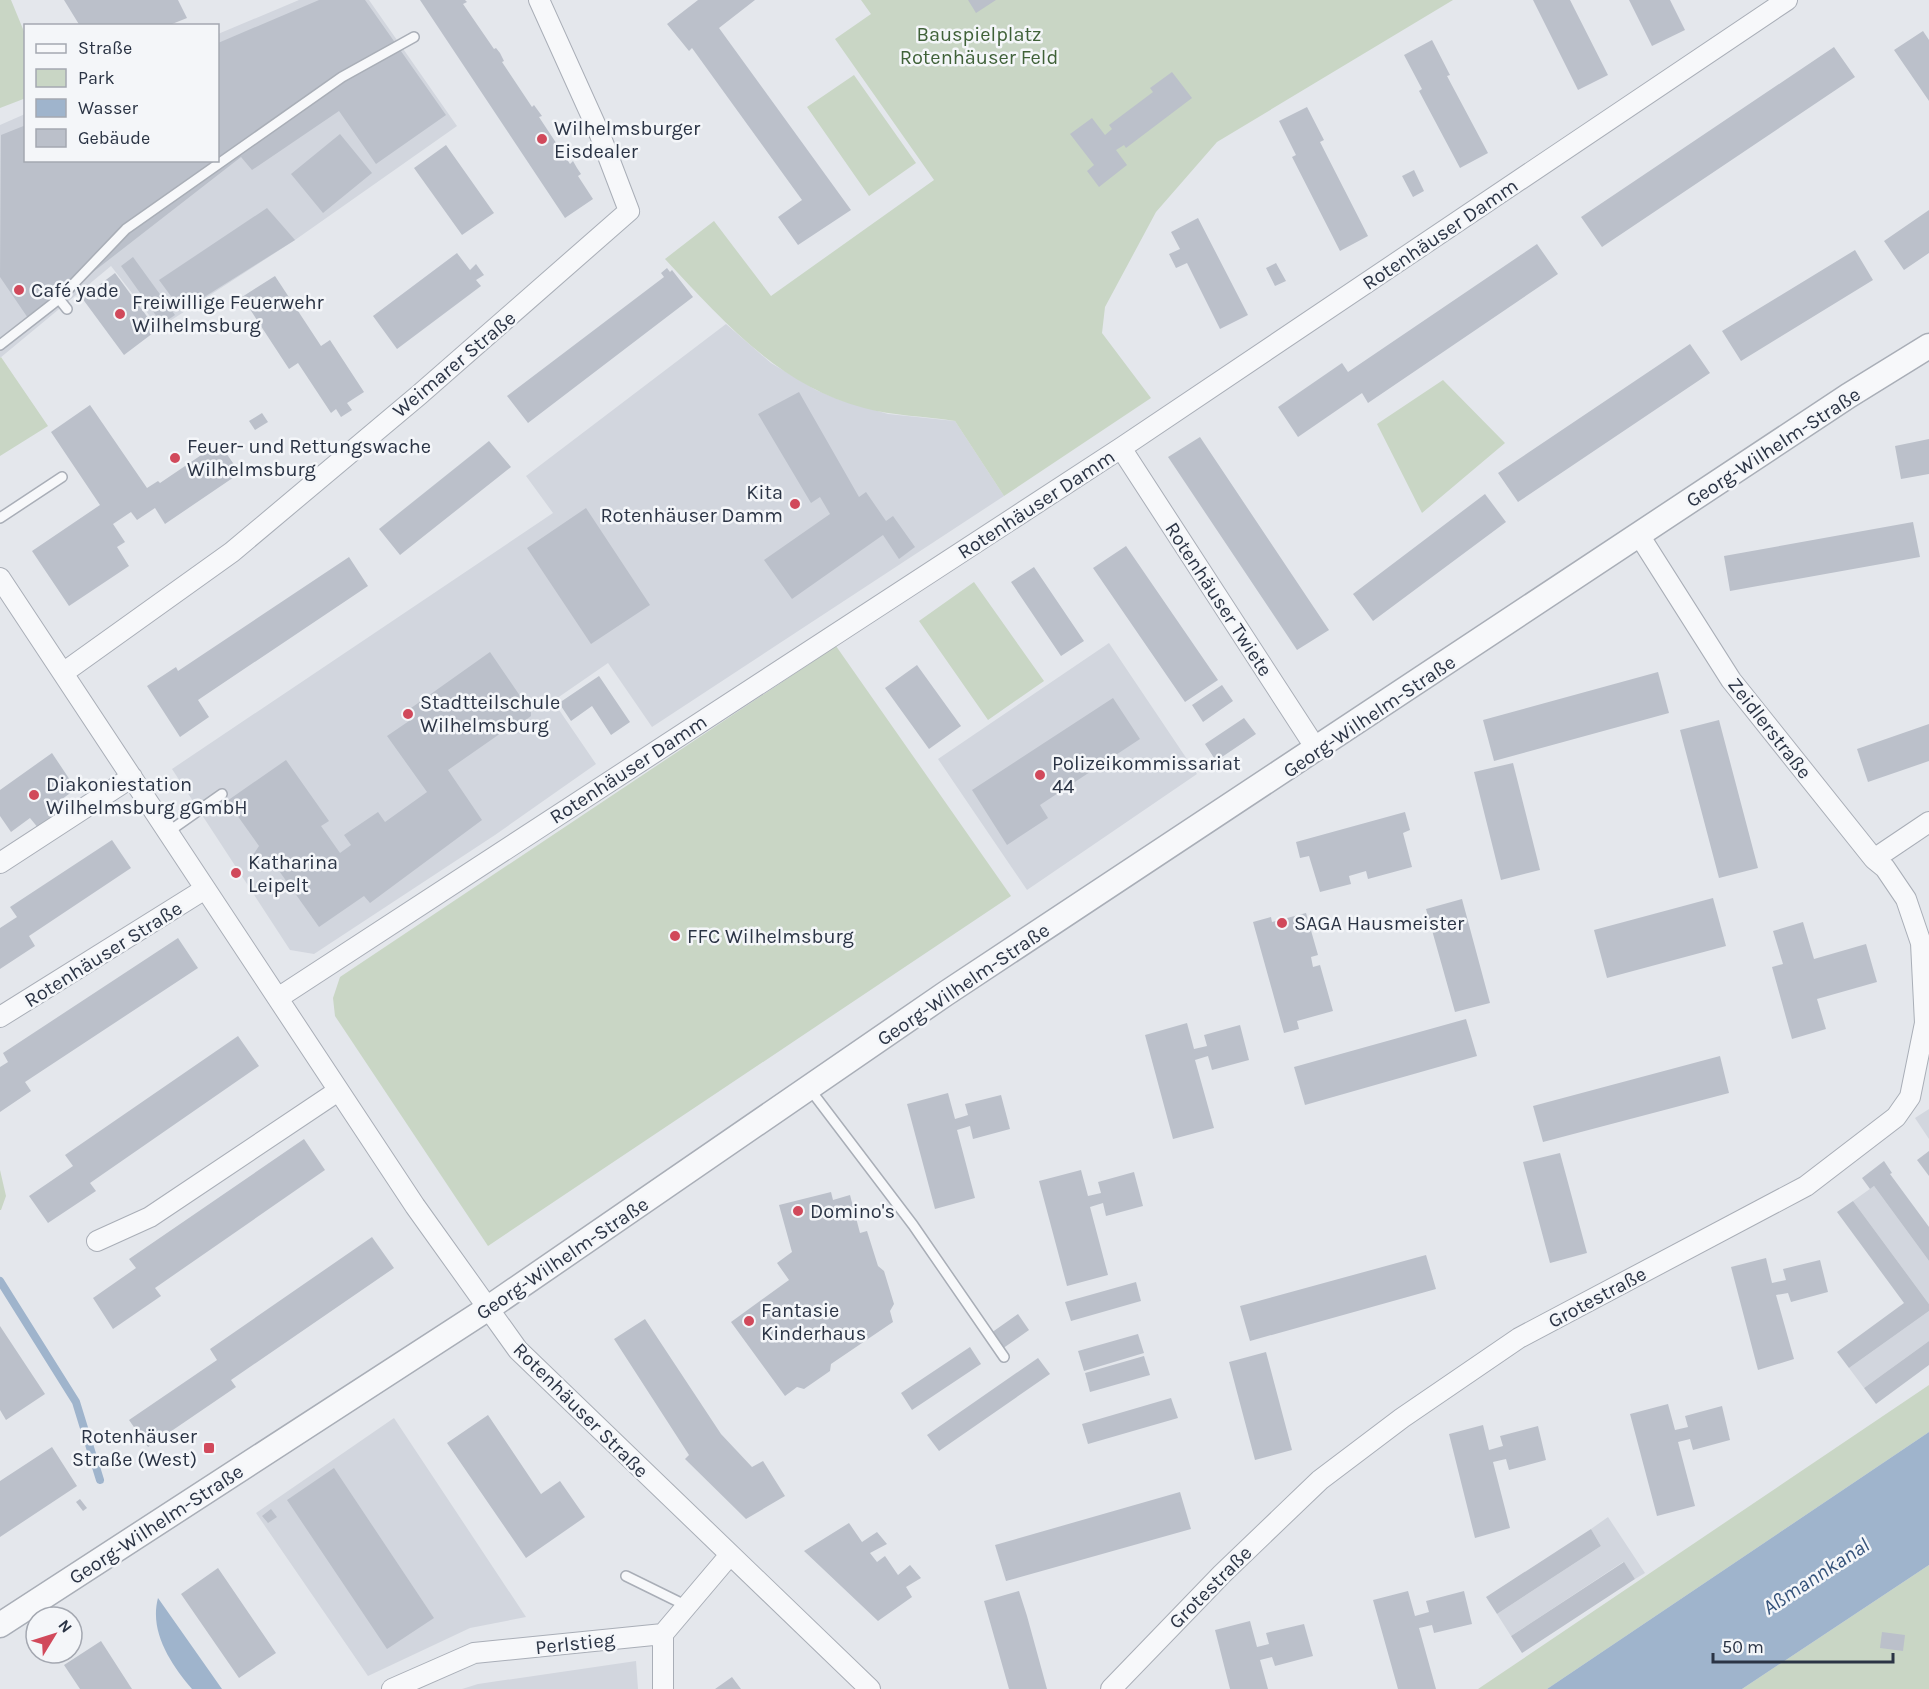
<svg xmlns="http://www.w3.org/2000/svg" width="1929" height="1689" font-family="Karla,sans-serif">
<style>
.built{fill:#d2d6de}
.green{fill:#c9d6c5}
.water{fill:#9fb4cc}
.lines{fill:none;stroke-linecap:round;stroke-linejoin:round}
.stream{stroke:#9fb4cc;stroke-width:8}
.building{fill:#bbc0ca}
.service-casing{stroke:#a9aeb7;stroke-width:12}
.minor-casing{stroke:#a9aeb7;stroke-width:22}
.tertiary-casing{stroke:#a9aeb7;stroke-width:27}
.service{stroke:#f7f8fa;stroke-width:9}
.minor{stroke:#f7f8fa;stroke-width:20}
.tertiary{stroke:#f7f8fa;stroke-width:24}
.poi-dot{fill:#d1495b;stroke:#f4f6f9;stroke-width:2}
.labels{text-anchor:middle;stroke-width:5;stroke-linejoin:round;paint-order:stroke}
.park-label{font-size:20px;fill:#3f6138;stroke:#f4f6f9}
.poi-label{font-size:20px;fill:#2b3445;stroke:#f4f6f9;text-anchor:start}
.street-label{font-size:20px;fill:#2b3445;stroke:#f4f6f9}
.water-label{font-size:21px;font-style:italic;fill:#34527a;stroke:#f4f6f9}
</style>
<rect width="100%" height="100%" fill="#e4e7ec"/>
<path class="built" d="M299,0H369L457,126L295,240L159,328L111,266L0,358V125L25,114L26,160H218V34Z
M726,324L771,363L816,390L840,400L888,414L955,421L1004,496L652,727L608,663L553,701L596,764L495,835L314,954L290,950L172,769L553,513L526,476Z
M1109,643L1197,774L1027,890L938,759Z
M1929,1109V1139L1915,1118Z
M1874,1186L1929,1261V1304L1853,1201Z
M1929,1311V1341L1864,1388L1849,1368Z
M394,1418L526,1617L470,1628L368,1676L256,1513Z
M1608,1517L1645,1573L1635,1579L1623,1562L1511,1636L1497,1614L1601,1546L1591,1529Z
M636,1661L638,1689H462L478,1684Z"/>
<path class="green" d="M0,0H11L25,34L26,98L0,108Z
M861,0H1453L1217,142L1156,212L1105,307L1102,333L1151,398L1004,496L955,421C924,416 894,416 864,408C779,386 722,320 665,259L714,221L771,296L934,180L835,39L871,14Z
M854,75L916,163L869,196L807,107Z
M1,357L48,426L0,456V358Z
M1443,380L1505,443L1422,513L1377,424Z
M974,582L1044,681L988,720L919,621Z
M836,646L1011,896L488,1246L335,1016L333,998L340,977Z
M0,1170L6,1196L1,1210H0Z
M1929,1385V1432L1547,1689H1478Z
M1929,1565V1689H1742Z"/>
<path class="water" d="M1929,1432V1565L1742,1689H1547Z
M158,1598L222,1689H192C171,1664 149,1632 158,1598Z"/>
<g class="lines">
<path class="stream" d="M0,1281L76,1402L100,1480"/>
</g>
<path class="building" d="M64,0H178L187,18L167,26H80Z
M319,0H365L446,115L376,164L339,111L252,170L241,157L30,321L0,277L1,135L26,125V160H218V43Z
M420,0H465L467,2L463,4L494,49L496,48L500,53L504,61L502,62L532,107L534,105L542,116L539,117L570,164L573,161L577,168L581,174L578,176L593,199L565,218Z
M698,0H755L719,28L851,210L798,245L778,217L802,200L692,48L689,51L667,24Z
M968,0H996L976,13Z
M1533,0H1570L1608,75L1578,90Z
M1629,0H1670L1685,30L1652,46Z
M1923,31L1929,40V101L1894,50Z
M1432,40L1450,75L1447,76L1488,153L1460,168L1419,91L1422,89L1404,55Z
M1834,47L1855,77L1602,247L1581,217Z
M1172,72L1192,98L1126,148L1124,145L1116,150L1127,165L1099,187L1087,171L1094,165L1070,134L1092,118L1105,135L1112,129L1109,125L1153,92L1150,88Z
M1307,107L1324,140L1320,142L1368,236L1340,251L1292,157L1296,155L1279,121Z
M340,134L372,173L323,213L291,174Z
M446,145L494,213L462,235L414,168Z
M1414,170L1424,191L1413,197L1402,176Z
M267,208L295,240L182,311L159,280Z
M1929,210V253L1904,270L1884,241Z
M1198,218L1248,315L1220,329L1187,263L1176,268L1169,254L1180,249L1171,232Z
M1537,244L1558,274L1368,403L1362,393L1298,437L1278,407L1342,363L1348,372Z
M1855,250L1873,280L1741,361L1722,331Z
M457,253L470,270L476,264L484,275L476,280L481,286L397,349L373,316Z
M133,257L175,315L162,324L121,266Z
M1276,263L1286,281L1275,286L1266,268Z
M667,268L670,272L672,270L693,297L528,423L507,396L664,277L661,273Z
M115,273L157,330L124,355L82,298Z
M275,276L321,346L330,340L364,392L347,403L352,410L341,417L336,409L331,413L298,363L289,369L242,297Z
M1690,344L1710,373L1518,502L1498,473Z
M799,392L859,497L866,492L886,521L893,516L915,547L899,559L883,535L792,599L764,560L830,514L820,497L811,503L758,414Z
M90,405L147,488L158,481L160,483L219,443L240,473L165,524L155,508L137,520L131,512L113,524L125,542L117,547L129,566L69,606L32,551L100,505L51,432Z
M262,413L268,422L255,430L249,421Z
M1200,437L1329,630L1297,650L1168,457Z
M1929,439V474L1901,479L1895,446Z
M489,441L511,467L400,555L379,529Z
M1485,494L1506,522L1373,621L1353,594Z
M586,508L650,605L591,644L527,548Z
M1913,522L1920,557L1730,591L1724,556Z
M1126,546L1218,680L1185,702L1093,568Z
M349,557L368,586L198,700L209,717L180,737L147,686L176,667L178,671Z
M1034,567L1084,641L1061,656L1011,582Z
M490,652L531,712V716L523,722L521,719L448,770L482,820L370,903L364,896L319,927L272,861L265,865L259,864L253,855L259,846L227,801L286,760L329,821L321,826L340,853L351,845L344,835L378,812L385,822L427,792L387,736L409,721L404,713Z
M917,665L961,726L929,749L885,688Z
M1658,672L1669,713L1494,761L1483,720Z
M599,676L630,722L611,735L592,706L571,721L559,703Z
M1222,685L1233,701L1203,722L1192,705Z
M1113,698L1140,739L1040,805L1048,818L1007,845L972,790Z
M1244,718L1256,734L1216,761L1205,744Z
M1719,720L1758,868L1719,878L1680,730Z
M1929,724V761L1868,782L1857,749Z
M52,753L76,789L62,799L69,808L39,829L30,818L11,832L0,816V790Z
M1513,763L1540,870L1501,880L1474,772Z
M1405,812L1410,830L1403,833L1412,867L1368,879L1366,871L1349,876L1351,884L1320,892L1309,856L1300,858L1296,842Z
M112,840L131,868L29,936L35,946L0,969V928L17,917L10,907Z
M1713,898L1726,946L1607,978L1594,930Z
M1462,899L1490,1003L1455,1012L1426,909Z
M1306,913L1318,955L1311,957L1313,967L1320,965L1333,1011L1297,1021L1299,1029L1284,1033L1253,922L1271,917L1272,922Z
M1803,922L1814,959L1866,944L1877,982L1817,999L1826,1029L1792,1039L1772,967L1783,964L1773,931Z
M178,938L198,968L25,1082L31,1091L0,1112V1067L8,1062L3,1053Z
M1466,1019L1477,1056L1305,1105L1294,1067Z
M1187,1023L1194,1049L1207,1046L1204,1035L1240,1025L1249,1060L1212,1070L1208,1056L1195,1060L1214,1128L1173,1139L1145,1035Z
M238,1036L259,1066L90,1183L96,1191L48,1223L29,1196L73,1166L65,1155Z
M1720,1056L1729,1093L1543,1142L1533,1106Z
M948,1093L955,1119L968,1115L965,1104L1001,1095L1010,1129L973,1139L970,1126L957,1130L975,1198L935,1209L907,1104Z
M304,1139L325,1170L155,1288L161,1296L113,1329L93,1298L136,1268L129,1259Z
M1929,1151V1176L1917,1160Z
M1560,1153L1587,1253L1550,1263L1523,1162Z
M1884,1161L1892,1173L1890,1174L1929,1227V1261L1874,1186L1870,1189L1862,1178Z
M1081,1170L1088,1196L1101,1193L1098,1182L1134,1172L1143,1206L1106,1216L1103,1203L1090,1207L1108,1275L1067,1286L1039,1181Z
M831,1192L833,1200L850,1195L860,1233L867,1231L878,1266L884,1271L894,1304L890,1311L893,1322L831,1364L830,1371L804,1389L797,1387L785,1396L731,1322L789,1280L777,1263L792,1252L779,1205Z
M1853,1201L1929,1304V1311L1849,1368L1837,1352L1904,1303L1837,1212Z
M372,1237L394,1268L231,1380L236,1387L148,1447L129,1420L217,1360L210,1349Z
M1426,1255L1436,1289L1250,1341L1240,1306Z
M1766,1258L1772,1283L1786,1280L1783,1269L1820,1260L1828,1292L1791,1302L1788,1293L1776,1295L1794,1359L1758,1370L1731,1267Z
M1136,1282L1141,1301L1071,1321L1065,1302Z
M1018,1314L1029,1330L1002,1349L991,1333Z
M645,1319L721,1434L752,1467L763,1461L785,1496L746,1519L685,1459L689,1455L614,1339Z
M0,1326L45,1394L6,1420L0,1410Z
M1138,1334L1144,1353L1084,1371L1078,1351Z
M1929,1341V1365L1876,1404L1864,1388Z
M970,1347L981,1364L912,1410L901,1393Z
M1266,1352L1292,1450L1255,1460L1229,1362Z
M1144,1356L1150,1375L1090,1392L1085,1373Z
M1038,1358L1050,1374L939,1451L927,1435Z
M1171,1398L1178,1418L1088,1444L1082,1424Z
M1668,1404L1675,1430L1688,1427L1685,1416L1722,1406L1730,1440L1693,1450L1690,1439L1678,1442L1695,1506L1657,1516L1630,1414Z
M488,1415L541,1494L560,1481L585,1517L526,1558L447,1443Z
M1483,1425L1489,1450L1503,1446L1500,1436L1538,1426L1546,1460L1509,1470L1506,1459L1493,1462L1510,1528L1475,1538L1449,1434Z
M52,1447L77,1486L0,1537V1481Z
M334,1468L434,1618L387,1649L287,1500Z
M1180,1492L1191,1529L1006,1581L995,1545Z
M80,1499L87,1508L83,1511L76,1502Z
M271,1509L277,1517L268,1523L262,1516Z
M849,1523L862,1542L877,1532L887,1544L870,1553L877,1562L885,1556L898,1575L910,1565L921,1578L906,1587L912,1597L878,1621L804,1551Z
M1591,1529L1601,1546L1497,1614L1486,1597Z
M1624,1562L1635,1579L1522,1653L1511,1636Z
M218,1568L276,1653L239,1678L181,1594Z
M1019,1591L1027,1616L1047,1689H1009L984,1601Z
M1408,1591L1415,1616L1429,1612L1426,1601L1464,1591L1472,1624L1434,1633L1432,1625L1419,1628L1436,1689H1398L1373,1600Z
M1250,1621L1257,1647L1269,1644L1266,1633L1304,1624L1313,1656L1275,1666L1272,1657L1260,1660L1268,1689H1230L1215,1630Z
M1882,1632L1905,1635L1903,1651L1880,1648Z
M101,1641L130,1686L132,1689H80L64,1665Z
M732,1677L741,1689H715Z"/>
<g class="lines">
<defs>
<path id="service" d="M59,299L67,309
M0,345L59,299L126,229L342,77L414,37
M0,518L62,477
M168,832L222,794
M809,1088L913,1225L1004,1357
M626,1576L687,1606"/>
<path id="minor" d="M1121,448L1317,750
M1639,535L1731,680L1874,859L1929,822
M0,578L415,1206L518,1350L870,1689
M63,673L232,552L419,395L629,211L600,135L539,0
M0,863L132,777
M278,998L1121,448L1787,0
M0,1017L205,889
M97,1241L150,1217L338,1091
M392,1689L474,1653L663,1634L729,1556
M663,1689V1634
M1111,1689L1222,1574L1320,1480L1402,1418L1519,1338L1806,1186L1896,1117L1910,1097L1925,1023L1921,943L1906,899L1885,868L1874,859"/>
<path id="tertiary" d="M0,1625L487,1309L945,994L1848,396L1929,346"/>
</defs>
<use href="#service" class="service-casing"/>
<use href="#minor" class="minor-casing"/>
<use href="#tertiary" class="tertiary-casing"/>
<use href="#service" class="service"/>
<use href="#minor" class="minor"/>
<use href="#tertiary" class="tertiary"/>
</g>
<g class="poi-dot">
<circle cx="542" cy="139" r="6"/>
<circle cx="19" cy="290" r="6"/>
<circle cx="120" cy="314" r="6"/>
<circle cx="175" cy="458" r="6"/>
<circle cx="795" cy="504" r="6"/>
<circle cx="408" cy="714" r="6"/>
<circle cx="1040" cy="775" r="6"/>
<circle cx="34" cy="795" r="6"/>
<circle cx="236" cy="873" r="6"/>
<circle cx="1282" cy="923" r="6"/>
<circle cx="675" cy="936" r="6"/>
<circle cx="798" cy="1211" r="6"/>
<circle cx="749" cy="1321" r="6"/>
<rect x="203" y="1442" width="12" height="12" rx="3"/>
</g>
<g class="labels">
<g class="park-label">
<text x="979" y="41">Bauspielplatz<tspan x="979" dy="23">Rotenhäuser Feld</tspan></text>
</g>
<g class="poi-label">
<text x="554" y="135">Wilhelmsburger<tspan x="554" dy="23">Eisdealer</tspan></text>
<text x="31" y="297">Café yade</text>
<text x="132" y="309">Freiwillige Feuerwehr<tspan x="132" dy="23">Wilhelmsburg</tspan></text>
<text x="187" y="453">Feuer- und Rettungswache<tspan x="187" dy="23">Wilhelmsburg</tspan></text>
<text x="783" y="499" text-anchor="end">Kita<tspan x="783" dy="23">Rotenhäuser Damm</tspan></text>
<text x="420" y="709">Stadtteilschule<tspan x="420" dy="23">Wilhelmsburg</tspan></text>
<text x="1052" y="770">Polizeikommissariat<tspan x="1052" dy="23">44</tspan></text>
<text x="46" y="791">Diakoniestation<tspan x="46" dy="23">Wilhelmsburg gGmbH</tspan></text>
<text x="248" y="869">Katharina<tspan x="248" dy="23">Leipelt</tspan></text>
<text x="1294" y="930">SAGA Hausmeister</text>
<text x="687" y="943">FFC Wilhelmsburg</text>
<text x="810" y="1218">Domino's</text>
<text x="761" y="1317">Fantasie<tspan x="761" dy="23">Kinderhaus</tspan></text>
<text x="197" y="1443" text-anchor="end">Rotenhäuser<tspan x="197" dy="23">Straße (West)</tspan></text>
</g>
<g class="street-label">
<text transform="translate(1440 234) rotate(-34)" y="7">Rotenhäuser Damm</text>
<text transform="translate(454 364) rotate(-40)" y="7">Weimarer Straße</text>
<text transform="translate(1773 447) rotate(-33)" y="7">Georg-Wilhelm-Straße</text>
<text transform="translate(1036 504) rotate(-33)" y="7">Rotenhäuser Damm</text>
<text transform="translate(1219 599) rotate(57)" y="7">Rotenhäuser Twiete</text>
<text transform="translate(1369 716) rotate(-34)" y="7">Georg-Wilhelm-Straße</text>
<text transform="translate(1770 728) rotate(52)" y="7">Zeidlerstraße</text>
<text transform="translate(628 769) rotate(-33)" y="7">Rotenhäuser Damm</text>
<text transform="translate(103 954) rotate(-32)" y="7">Rotenhäuser Straße</text>
<text transform="translate(963 984) rotate(-34)" y="7">Georg-Wilhelm-Straße</text>
<text transform="translate(562 1258) rotate(-34)" y="7">Georg-Wilhelm-Straße</text>
<text transform="translate(1597 1297) rotate(-28)" y="7">Grotestraße</text>
<text transform="translate(581 1410) rotate(45)" y="7">Rotenhäuser Straße</text>
<text transform="translate(156 1524) rotate(-33)" y="7">Georg-Wilhelm-Straße</text>
<text transform="translate(1210 1587) rotate(-45)" y="7">Grotestraße</text>
<text transform="translate(575 1643) rotate(-6)" y="7">Perlstieg</text>
</g>
<g class="water-label">
<text transform="translate(1816 1576) rotate(-33)" y="7">Aßmannkanal</text>
</g>
</g>
<rect x="24" y="24" width="195" height="138" fill="#f4f6f9" stroke="#a4a8b1" stroke-width="1.5"/>
<rect x="36" y="44" width="30" height="9" fill="#f7f8fa" stroke="#a4a8b1" stroke-width="1.5"/>
<text x="78" y="54" font-size="18" fill="#2b3445">Straße</text>
<rect x="36" y="69" width="30" height="18" fill="#c9d6c5" stroke="#a4a8b1" stroke-width="1.5"/>
<text x="78" y="84" font-size="18" fill="#2b3445">Park</text>
<rect x="36" y="99" width="30" height="18" fill="#9fb4cc" stroke="#a4a8b1" stroke-width="1.5"/>
<text x="78" y="114" font-size="18" fill="#2b3445">Wasser</text>
<rect x="36" y="129" width="30" height="18" fill="#bbc0ca" stroke="#a4a8b1" stroke-width="1.5"/>
<text x="78" y="144" font-size="18" fill="#2b3445">Gebäude</text>
<g transform="translate(54 1635) rotate(52)"><circle r="28" fill="#f4f6f9" stroke="#a4a8b1" stroke-width="1.5"/>
<path d="M0-4.5L10 22L0 15L-10 22Z" fill="#d1495b"/>
<text y="-9" font-size="16" font-weight="bold" text-anchor="middle" fill="#2b3445">N</text>
</g>
<path d="M1713 1653v9h180v-9" fill="none" stroke="#2b3445" stroke-width="3"/>
<text x="1722" y="1653" font-size="18" fill="#2b3445" stroke="#f4f6f9" stroke-width="4.5" paint-order="stroke">50 m</text>
</svg>
